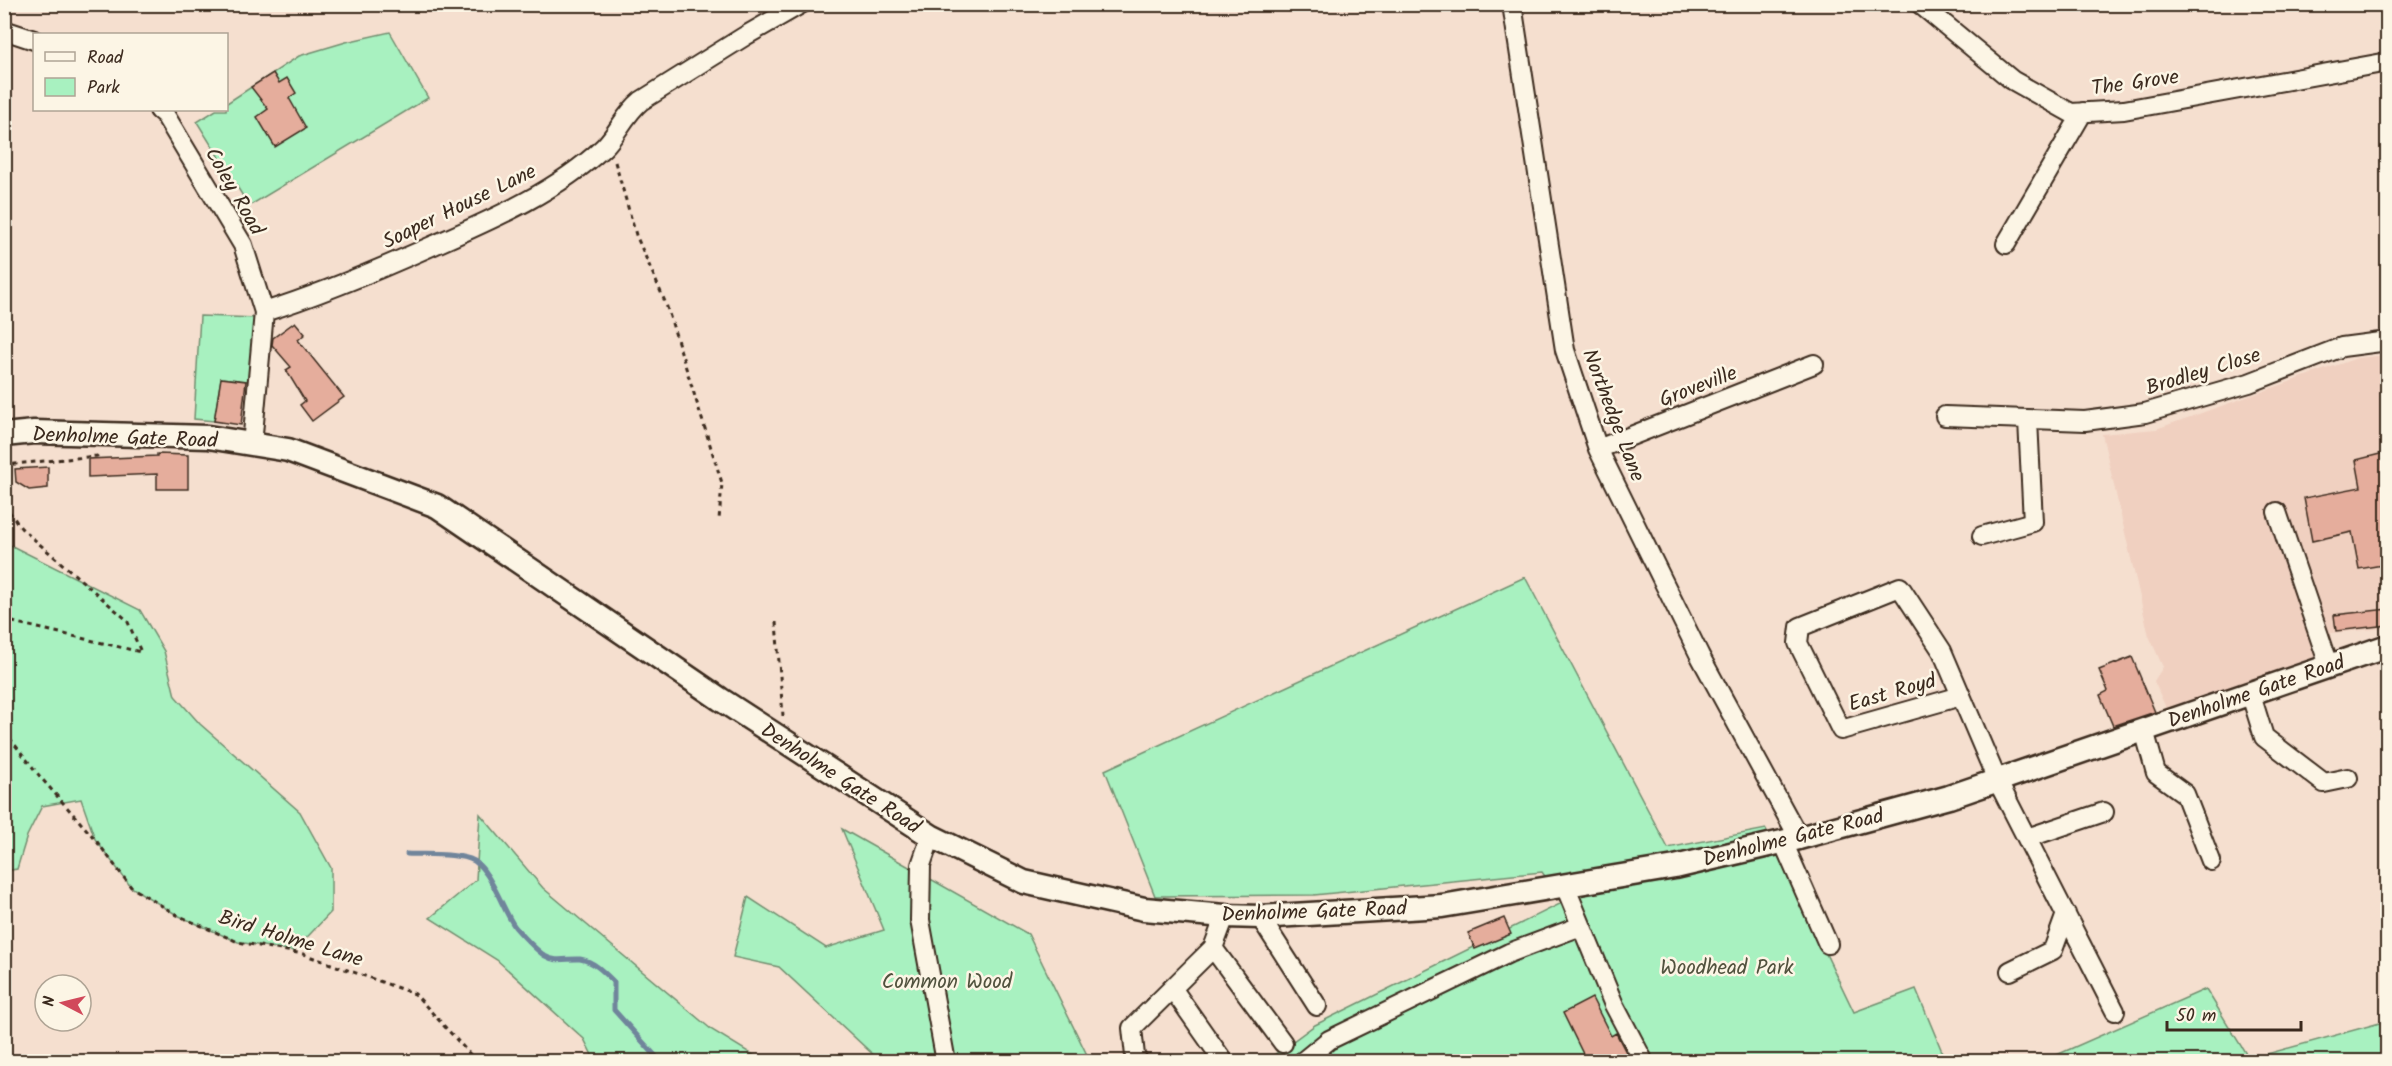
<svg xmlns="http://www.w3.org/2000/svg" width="2392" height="1066" font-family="Kalam,sans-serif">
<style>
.built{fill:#f0d0c0}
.green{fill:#a8f1c0;stroke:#728e6f;stroke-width:1.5}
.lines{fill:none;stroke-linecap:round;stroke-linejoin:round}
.stream{stroke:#70859b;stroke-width:5}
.building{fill:#e5ad9c;stroke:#3b2a1e;stroke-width:1.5}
.minor-casing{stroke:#3b2a1e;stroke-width:22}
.major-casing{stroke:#3b2a1e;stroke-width:27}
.path{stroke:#3b2a1e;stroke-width:3;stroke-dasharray:4.5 4.5;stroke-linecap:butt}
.minor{stroke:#fcf5e5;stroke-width:18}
.major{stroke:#fcf5e5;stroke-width:22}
.labels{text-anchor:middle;stroke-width:5;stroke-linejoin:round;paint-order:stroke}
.street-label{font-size:21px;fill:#3b2a1e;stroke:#fcf5e5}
.park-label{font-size:21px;fill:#51523e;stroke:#fcf5e5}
</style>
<rect width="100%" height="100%" fill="#f5dfcf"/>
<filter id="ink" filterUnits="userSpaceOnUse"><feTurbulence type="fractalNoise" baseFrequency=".0167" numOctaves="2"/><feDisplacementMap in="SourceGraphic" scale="12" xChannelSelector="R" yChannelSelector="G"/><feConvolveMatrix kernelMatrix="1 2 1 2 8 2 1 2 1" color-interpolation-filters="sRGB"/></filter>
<g filter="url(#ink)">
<path class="built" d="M2387,355V628L2331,633L2334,652L2166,708L2154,681L2163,667L2149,636L2102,434L2156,429L2357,358Z"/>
<path class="green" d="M390,32L428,98L249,206L197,122L216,110H226L227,103L299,56L346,42Z
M200,316L258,318L248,381L221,378L214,421L194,419Z
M4,542L140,610L164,651L175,696L200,724L300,812L331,868V912L294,951L238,942L177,915L131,887L95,839L81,799L42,806L27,836L17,869L5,871Z
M1525,577L1668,848L1766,829L1854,1012L1916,989L1946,1061H1266L1315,1025L1564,902L1542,872L1314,895L1155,896L1105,770Z
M480,814L543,888L712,1030L763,1061H595L584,1039L497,960L430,918L476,880Z
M842,829L1028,934L1090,1061H880L779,967L733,957L748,897L826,948L884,930Z
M2206,989L2249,1059L2387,1021V1061H2043Z"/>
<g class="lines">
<path class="stream" d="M407,854C427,855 451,853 470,859C489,865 503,911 515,927C523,936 535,949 545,956C556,963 568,958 580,959C594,961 605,973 614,982V1010L661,1062"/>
</g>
<path class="building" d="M273,73L279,83L287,78L296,93L289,98L306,128L275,147L257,117L268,109L251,87Z
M295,322L305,334L298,340L344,397L312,421L300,405L305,401L286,370L291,367L272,345L273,338Z
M221,378L246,381L241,425L214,421Z
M2388,452V564L2359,569L2352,532L2312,541L2304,498L2361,487L2356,460Z
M157,454L188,455V489H157V474L88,477V459L157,456Z
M48,467V488L29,490L16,482L15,469Z
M2388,609V625L2336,631L2334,615Z
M2132,657L2155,712L2113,726L2100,695L2108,691L2099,670Z
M1504,918L1511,934L1475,949L1468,933Z
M1592,998L1611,1036L1616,1033L1631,1062H1587L1563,1013Z"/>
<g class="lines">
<defs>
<path id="minor" d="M1512,4L1565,350L1598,449L1700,656L1799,838
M1920,4L2012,80L2071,113L2124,110L2388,62
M4,30L34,40
M159,110L165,115L243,245L264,312L252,445
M2006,244L2083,112
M264,312C322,294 378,270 434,245C493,219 556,192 604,147C618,133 625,114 641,101L745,36L801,4
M1945,416L2085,421L2145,413L2249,383L2342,347L2388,341
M1598,449L1814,364
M2277,512L2329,665
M1982,536L2033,522L2028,420
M2250,692L2264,737L2324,783L2348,778
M1961,696L1841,730L1798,643L1800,627L1900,587L1942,651L1997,780L2115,1011
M2144,730L2156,773L2185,794L2211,861
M931,836L921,865L920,920L946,1062
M2027,838L2104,812
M1783,842L1828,944
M1565,886L1614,1005L1644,1062
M1225,916L1213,948L1283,1043
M1260,917L1317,1006
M2010,971L2053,950L2066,914
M1172,988L1224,1062
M1139,1062L1135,1056L1132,1028L1213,948
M1302,1062L1329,1040L1509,953L1581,926"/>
<path id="major" d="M4,435L34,432L208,437L288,450L437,506L720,699L931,836L1024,882L1144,909L1225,916L1260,917L1442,906L1675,867L1799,838L1949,797L2388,646"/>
</defs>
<use href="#minor" class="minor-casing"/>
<use href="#major" class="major-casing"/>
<path class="path" d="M615,162L636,235L666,304L722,483L719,520
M4,465L97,456L100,453
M4,504L21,528L127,620L141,652L4,620
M776,622L783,716
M4,731L42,779L95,839L131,887L177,915L238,942L303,954L415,994L477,1062"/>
<use href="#minor" class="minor"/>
<use href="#major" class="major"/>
</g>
</g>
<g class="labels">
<g class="street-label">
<text transform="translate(2135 82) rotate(-8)" y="7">The Grove</text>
<text transform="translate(235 191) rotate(60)" y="7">Coley Road</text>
<text transform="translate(459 206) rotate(-26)" y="7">Soaper House Lane</text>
<text transform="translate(2203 371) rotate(-17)" y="7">Brodley Close</text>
<text transform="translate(1698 386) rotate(-21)" y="7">Groveville</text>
<text transform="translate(1614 415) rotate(69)" y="7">Northedge Lane</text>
<text transform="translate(125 437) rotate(2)" y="7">Denholme Gate Road</text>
<text transform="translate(2256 691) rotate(-19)" y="7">Denholme Gate Road</text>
<text transform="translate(1892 692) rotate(-16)" y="7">East Royd</text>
<text transform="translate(841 778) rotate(33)" y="7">Denholme Gate Road</text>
<text transform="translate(1793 837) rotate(-14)" y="7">Denholme Gate Road</text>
<text transform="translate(1314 911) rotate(-2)" y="7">Denholme Gate Road</text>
<text transform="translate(291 938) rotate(17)" y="7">Bird Holme Lane</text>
</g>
<g class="park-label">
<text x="1727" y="974">Woodhead Park</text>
<text x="947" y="988">Common Wood</text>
</g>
</g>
<rect width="2392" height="1066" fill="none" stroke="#fcf5e5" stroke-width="24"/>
<rect x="12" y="12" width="2368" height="1042" fill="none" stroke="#3b2a1e" stroke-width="2" filter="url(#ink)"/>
<rect x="33" y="33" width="195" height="78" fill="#fcf5e5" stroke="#afa495" stroke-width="1.5"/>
<rect x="45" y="52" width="30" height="9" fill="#fcf5e5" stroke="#afa495" stroke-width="1.5"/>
<text x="87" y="63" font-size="18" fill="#3b2a1e">Road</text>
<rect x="45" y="78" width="30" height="18" fill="#a8f1c0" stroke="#afa495" stroke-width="1.5"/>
<text x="87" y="93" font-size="18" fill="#3b2a1e">Park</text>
<g transform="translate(63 1003) rotate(277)"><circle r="28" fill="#fcf5e5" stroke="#afa495" stroke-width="1.5"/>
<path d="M0-4.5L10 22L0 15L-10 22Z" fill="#d1495b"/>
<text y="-9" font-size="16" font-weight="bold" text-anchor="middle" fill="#3b2a1e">N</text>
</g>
<path d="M2167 1021v9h134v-9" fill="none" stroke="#3b2a1e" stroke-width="3"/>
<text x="2176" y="1021" font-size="18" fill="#3b2a1e" stroke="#fcf5e5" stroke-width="4.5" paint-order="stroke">50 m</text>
</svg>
